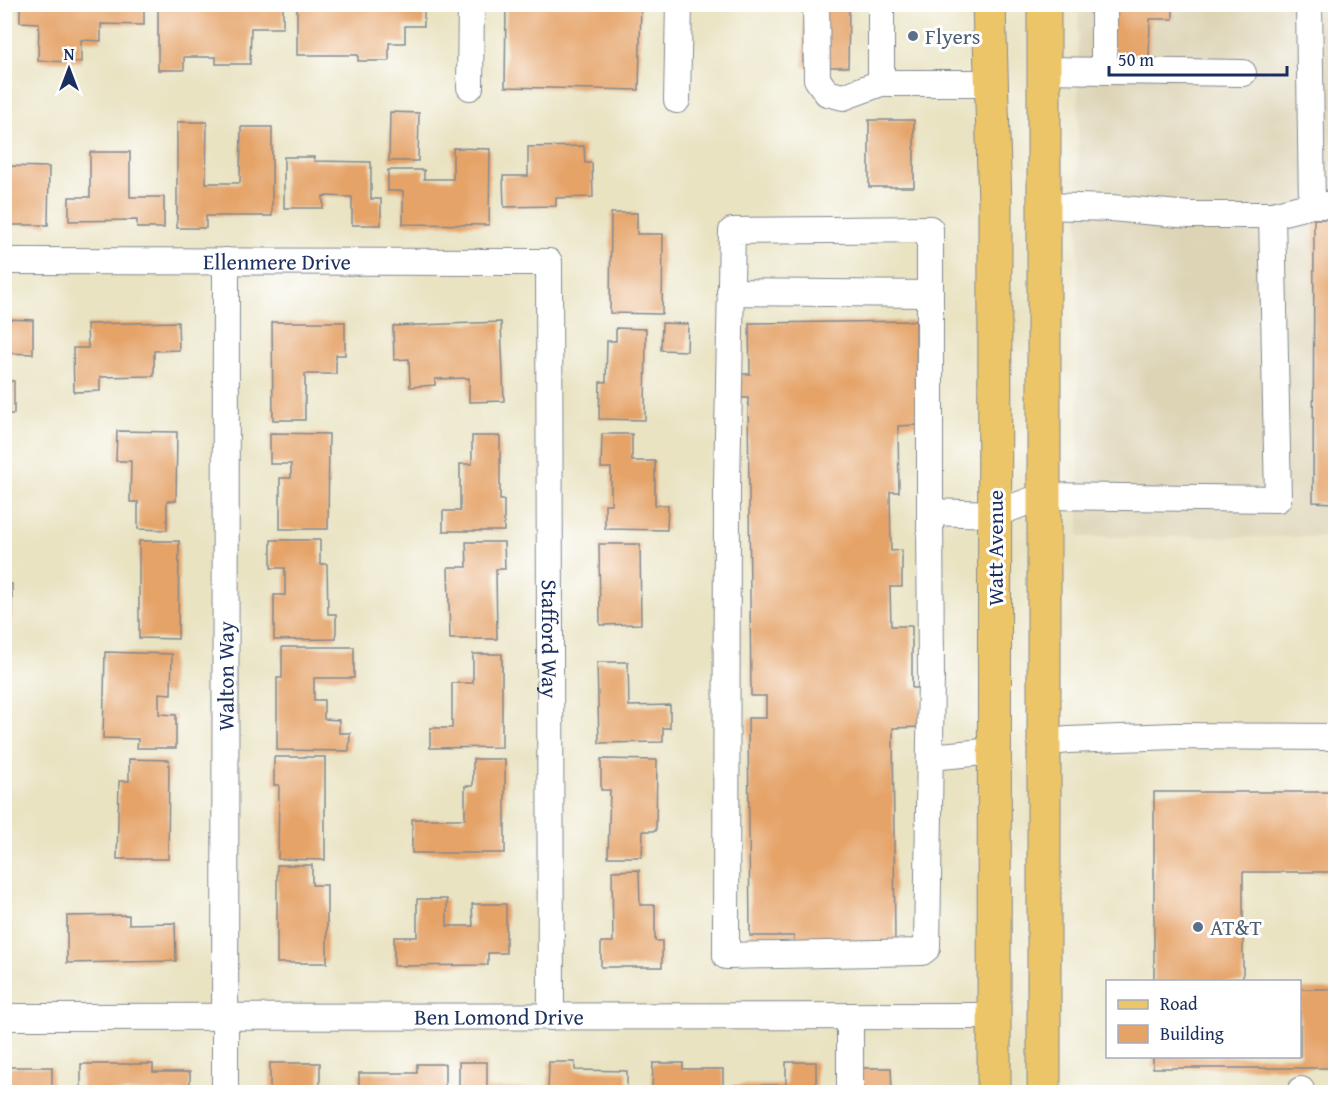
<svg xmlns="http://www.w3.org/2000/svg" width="1340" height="1097" font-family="'Gentium Book Plus',serif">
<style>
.built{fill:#ddd4b6}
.building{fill:#e5a368}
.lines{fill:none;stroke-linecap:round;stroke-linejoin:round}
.minor-casing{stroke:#828990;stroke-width:28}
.major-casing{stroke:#828990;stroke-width:35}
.minor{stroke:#fff;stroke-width:26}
.major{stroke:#edc569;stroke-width:33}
.service-dot{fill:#5c6f8a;stroke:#fff;stroke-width:2}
.labels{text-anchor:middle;stroke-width:6;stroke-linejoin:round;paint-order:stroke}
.service-label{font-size:22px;fill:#4e5e75;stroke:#fff;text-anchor:start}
.street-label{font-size:22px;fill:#1b2f5e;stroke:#fff}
</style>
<rect width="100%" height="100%" fill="#fff"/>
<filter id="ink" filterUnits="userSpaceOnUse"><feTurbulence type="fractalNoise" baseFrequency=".0167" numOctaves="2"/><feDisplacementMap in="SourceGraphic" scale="12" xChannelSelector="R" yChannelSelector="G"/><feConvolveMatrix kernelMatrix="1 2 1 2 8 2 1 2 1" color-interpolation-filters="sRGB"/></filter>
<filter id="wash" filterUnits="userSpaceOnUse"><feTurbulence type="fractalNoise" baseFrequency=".008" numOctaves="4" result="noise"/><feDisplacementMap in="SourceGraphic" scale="24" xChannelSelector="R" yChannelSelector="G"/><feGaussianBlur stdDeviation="1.35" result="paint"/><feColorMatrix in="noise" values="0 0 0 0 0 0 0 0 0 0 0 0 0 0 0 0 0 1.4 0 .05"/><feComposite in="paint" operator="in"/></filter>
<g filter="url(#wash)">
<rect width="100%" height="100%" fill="#e9e3c2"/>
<path class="built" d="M1078,5H1335V537H1079Z"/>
<g id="blocks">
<path class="building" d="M20,4H144V25L101,24V41L81,40V62L38,61L39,23L20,22Z
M158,4H283V28H251L250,64H216V57H184V70H158Z
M424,4V26H405V43H389V61H358V55H297V5Z
M506,4H641L639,90L505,87Z
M804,4H849L848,67H803Z
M1112,4H1173V19H1150L1149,59H1111Z
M4,5H7V45H4Z
M390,112L419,113L418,161H389Z
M869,120H914V187H869Z
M177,122H207L206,183H240L241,127H272V216H206V228H177Z
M584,146L585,163H592L593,197L556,198V206L504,207L503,176H528V147Z
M453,148L490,149L489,225L403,224V191H388V170H424V179H453Z
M90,152H130V197H164V228H137V220L69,221V197H90Z
M284,157H314V161L371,162V199H381V225H352V197L323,196V208H284Z
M4,166L49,167L48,225H4Z
M611,213H637V234H663L662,314L610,313Z
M1314,219H1336V503L1313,502Z
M4,319L33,320V354L4,353Z
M916,321L917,425L898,426L899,492H890L891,551L902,550V587H890L891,626H912V688H921V727L893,728L895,943L794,944V936H750L748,718H766V696H751L748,398H740V374H750L749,323Z
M178,322L179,350L154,351V376L100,377V391L74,392L73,348H88L87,324Z
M272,322H345V355H336V374H305V420H273Z
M501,322L504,401L469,402V378L435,379V385L410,387L409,359L394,360L393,326Z
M662,323L688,324L687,351L661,350Z
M616,328L646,329L645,420L599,419L600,382H606L607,341H616Z
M4,381H14V414H4Z
M117,431L177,432L176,501H167V530L138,529V502H130L131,461H116Z
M270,433L329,434L328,529H280V478H291V464H270Z
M602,434H632V461H655V505H668L667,530L605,529V504H611V468H601Z
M472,436H500V500H504V531H443V511H460V464H472Z
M271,540H320V564H327L328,614H336V639L274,640V595H285V568H271Z
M139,541H179L178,639L139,638Z
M466,542H504L505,569H496L497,639H450L448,567H467Z
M599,544H640L641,624L600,625Z
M4,584H12V619H4Z
M282,647H354V678H314V700H324V719L339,720V733H350L349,751L277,750V678H282Z
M105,652L172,654L171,694L159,693V714L176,715V748H137L138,739L103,738Z
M473,654H502V747L430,748V728H452V683H473Z
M597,662H628L629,706L670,705V728H663V742L599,743Z
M274,757H325V860L278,859L279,785H274Z
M129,759L169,760L168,859H117L119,781H129Z
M473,759H505V853H412V819H465V786H473Z
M601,759L657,760L656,831H643L642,857H608L610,790H601Z
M1154,792H1336V872H1243V982H1154Z
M277,865H312V885H327V963H277Z
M639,870L640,905H655V941H662V967H601V942H613L612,871Z
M417,899H447V926H473L472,904H506V953H488V965L394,966V937H417Z
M129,915V924L175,923L176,961L67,963V916Z
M1300,989H1336V1068H1153V1056H1300Z
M459,1062H487V1088H535V1092H459Z
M549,1062H575V1070L627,1071V1092H548Z
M786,1062H816V1092H733V1085H786Z
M270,1063H320V1092H270Z
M653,1063H683V1069H723V1092H652Z
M81,1064H153V1072H190V1092H81Z
M417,1064H445V1092H359V1073H417Z
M4,1067H52V1092H4Z
M861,1068H891L892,1092H862Z"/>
</g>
</g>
<g filter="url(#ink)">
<use href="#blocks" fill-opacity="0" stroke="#828990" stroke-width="1.5"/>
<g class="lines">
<defs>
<g id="minor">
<path d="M816,4L817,79L827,93L843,97L881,83H992"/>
<path d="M1104,4V71"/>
<path d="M1044,70L1243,73"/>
<path d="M881,83V4"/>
<path d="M470,87L471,4"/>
<path d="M677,100L679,4"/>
<path d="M1312,205H1336"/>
<path d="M1044,206L1111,208L1190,215H1272L1312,205L1309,4"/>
<path id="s1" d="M4,261L549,262L551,1017"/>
<path d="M730,292L930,294"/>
<path d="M930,512V229L732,231L727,485L726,956L922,952L927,948L931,675L930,512L995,514L1043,496L1278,499L1272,215"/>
<path d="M1044,743L1068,740L1175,736L1336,737"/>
<path d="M930,757L995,751"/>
<path id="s2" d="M4,1017L994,1016"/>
<path id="s3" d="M225,1092L226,261"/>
<path d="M850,1092V1016"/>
<path d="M1301,1092V1090"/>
</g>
<path id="major" d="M989,4L995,205L994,1092
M1044,4V1092"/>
</defs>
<use href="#minor" class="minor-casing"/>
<use href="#major" class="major-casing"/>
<use href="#minor" class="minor"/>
<use href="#major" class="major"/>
</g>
</g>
<g class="service-dot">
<circle cx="913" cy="36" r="6"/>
<circle cx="1198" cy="927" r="6"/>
</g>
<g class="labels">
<g class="service-label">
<text x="925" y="44">Flyers</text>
<text x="1210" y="935">AT&amp;T</text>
</g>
<g class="street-label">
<text dy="8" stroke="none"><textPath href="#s1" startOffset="273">Ellenmere Drive</textPath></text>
<text transform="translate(995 548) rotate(-90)" y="8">Watt Avenue</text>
<text dy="8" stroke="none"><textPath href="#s1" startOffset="922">Stafford Way</textPath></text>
<text dy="8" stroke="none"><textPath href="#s3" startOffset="416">Walton Way</textPath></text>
<text dy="8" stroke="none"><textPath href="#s2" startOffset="495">Ben Lomond Drive</textPath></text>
</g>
</g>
<rect width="1340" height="1097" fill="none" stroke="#fff" stroke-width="24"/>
<rect x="1106" y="980" width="195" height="78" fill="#ffffff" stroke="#a4acbf" stroke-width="1.5"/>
<rect x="1118" y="1000" width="30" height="9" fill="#edc569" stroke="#a4acbf" stroke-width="1.5"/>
<text x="1160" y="1010" font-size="18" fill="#1b2f5e">Road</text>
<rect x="1118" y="1025" width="30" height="18" fill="#e5a368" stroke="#a4acbf" stroke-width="1.5"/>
<text x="1160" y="1040" font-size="18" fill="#1b2f5e">Building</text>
<g transform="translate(69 69)" stroke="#ffffff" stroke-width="4.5" paint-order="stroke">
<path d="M0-4.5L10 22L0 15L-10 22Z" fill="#1b2f5e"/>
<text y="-9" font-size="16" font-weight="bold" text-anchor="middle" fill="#1b2f5e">N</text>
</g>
<path d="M1109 66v9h178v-9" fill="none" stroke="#1b2f5e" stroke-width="3"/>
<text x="1118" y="66" font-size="18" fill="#1b2f5e" stroke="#ffffff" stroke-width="4.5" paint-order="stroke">50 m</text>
</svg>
